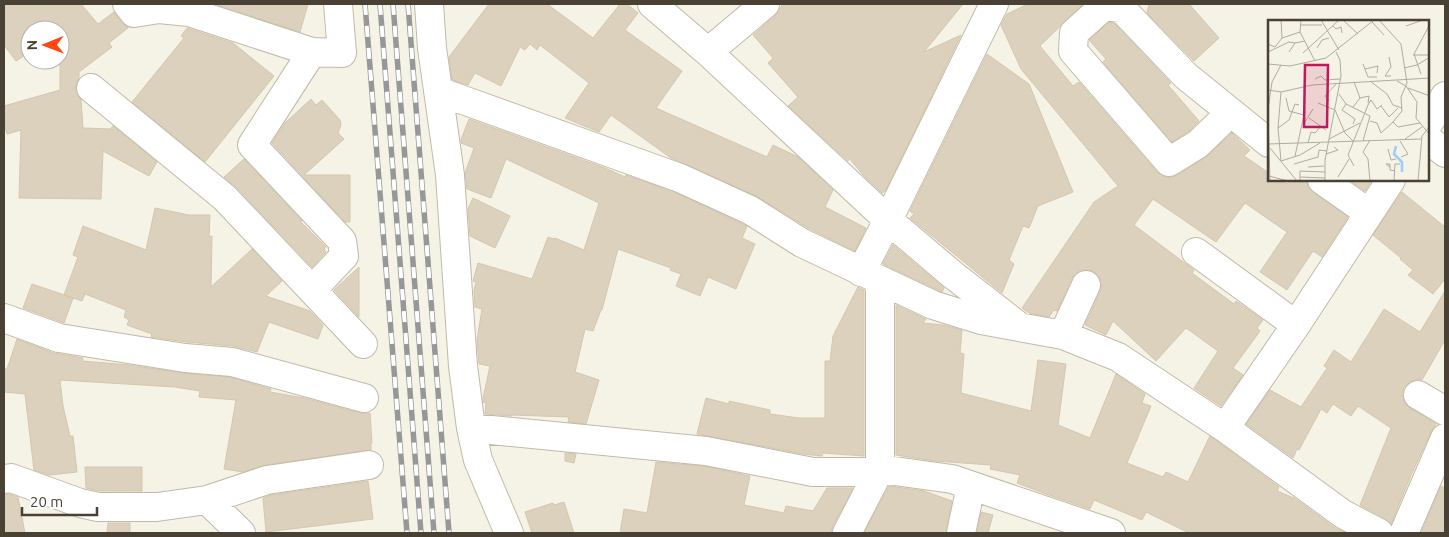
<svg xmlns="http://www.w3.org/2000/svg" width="1449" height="537" font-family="Ubuntu,sans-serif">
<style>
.building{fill:#dbd1bd;stroke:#d4c7ad}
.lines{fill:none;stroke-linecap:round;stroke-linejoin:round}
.minor-casing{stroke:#c2baa8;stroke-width:30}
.minor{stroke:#fff;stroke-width:28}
.rail-casing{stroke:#979797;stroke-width:5.5}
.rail{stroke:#fff;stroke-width:4;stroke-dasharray:11;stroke-linecap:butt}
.inset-river{fill:none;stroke:#9ccdf9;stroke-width:2.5}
.inset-road{fill:none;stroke:#b0ac9f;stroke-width:1}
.view{fill:#c2185b;fill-opacity:0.15;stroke:#c2185b;stroke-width:2.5}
.inset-edge{fill:none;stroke:#494234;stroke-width:2.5}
</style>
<rect width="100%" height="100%" fill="#f5f2e6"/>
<path class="building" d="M4,4H81L98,24L114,12L122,23L127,26L128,28L109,43L112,47L79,72V78L76,86V93L81,100L83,128L110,129L113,126L157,162L149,176L103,151L101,199L19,198L21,130L7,134L4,123V106L60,90V63L57,60H60V30H30V52L16,61L4,45Z
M214,4H308L300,32Z
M489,4H547L593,38L620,4H627L638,13L625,30L682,71L656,108L767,157L773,145L798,157L833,190L825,207L866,228L855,251L810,229L756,196L671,158L611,115L599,132L565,118L589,83L540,45L537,50L530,44L525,50L520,47L501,86L475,73L468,85L452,80L449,57Z
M783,4H963L924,52L961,35L886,190L882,193L864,176L849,158L848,161L788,106L798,97L768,63L773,58L753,35L775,16Z
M1028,4H1083L1040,46L1073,86L1079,82L1157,172L1163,176L1170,178L1177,175L1206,157L1232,133L1250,150L1244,156L1269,173V180H1280L1287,184L1290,180H1307L1308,187L1313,192L1348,217L1322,257L1313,251L1287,290L1260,272L1287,232L1245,203L1216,242L1153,199L1134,225L1194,270L1192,273L1234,304L1236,301L1263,320L1257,328L1260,331L1233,368L1243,375L1221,406L1194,388L1218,351L1186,328L1156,361L1113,321L1106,335L1085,325L1100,292L1102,284L1099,276L1093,271L1084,270L1077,273L1072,278L1057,311L1054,310L1049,317L1029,313L1022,308L1094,202L1118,186L1021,69L1001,25L1007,14Z
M1149,4H1189L1219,38L1194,61L1147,13Z
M1109,22L1114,23L1171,83L1168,85L1199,121L1188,132L1172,142L1103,62L1106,59L1089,40Z
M187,28L233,43L274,76L205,162L132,102L184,38L181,36Z
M987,54L1029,84L1073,192L1038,206L1029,228L1023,226L1009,260L1014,264L1002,293L910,218L914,214L910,211Z
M311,99L316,105L322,100L340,120L341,125L338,133L344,139L304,175H350V222H345L272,143L285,123Z
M469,119L605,168L625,177L626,175L674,192L747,226L742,238L755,244L736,289L708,277L700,296L676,286L681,274L670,270L671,268L618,249L602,310H601L593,331L585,329L575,372L599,380L586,424L568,422L569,417L512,415V416L485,414L486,403L483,402V398L490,366L479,364L477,340L482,309L475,307L474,291L476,282L473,281L478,263L532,279L548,237L554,239L555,238L584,250L599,203L506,159L491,198L467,189L465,173L474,148L461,143V140Z
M244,159L302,221H300L326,247L324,249L326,252L312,267L236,187L224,177Z
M1349,180H1372L1365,191Z
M1402,192L1445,227V279L1433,294L1408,275L1413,270L1400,259L1401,258L1373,235Z
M473,198L510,216L495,248L470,236L468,209Z
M155,208L189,215H210L209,237L212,236L211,287L252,249L282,281L266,296L310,311L323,325L318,339L269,322L257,352L233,346L187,342L151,337L152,334L127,325L129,320L124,317L126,310L85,294L82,301L64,295L78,257L73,255L83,226L146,250Z
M893,245L944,288L942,292L883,264Z
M359,267V317L334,290Z
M32,284L73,298L64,323L23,308Z
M858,287L864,290V456L823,453L822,456L803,454L697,434L706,398L729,404V401L770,410V414L799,418H825V361H830L833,336Z
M1445,291V340L1422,380L1418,379L1410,382L1404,387L1402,394L1404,402L1410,408L1436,424L1431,432L1412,473L1391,524L1386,519L1360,505L1391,428L1358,406L1351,416L1333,404L1327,413L1321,409L1299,450L1297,449L1293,458L1246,424L1270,390L1301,407L1327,368L1324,366L1334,350L1351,362L1384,309L1420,332Z
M896,305L926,319L923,323L943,325L962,330L960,353L964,354L961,393L1031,411L1038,360L1066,364L1058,425L1090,438L1116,374L1145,394L1142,403L1151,406L1127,463L1163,477L1166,472L1188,482L1210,436L1279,487L1277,491L1294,498L1334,527L1346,533H1189L1146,512L1142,520L1094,500L1090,509L1046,494L1017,483L1020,475L990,469L991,465L935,461L896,455Z
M17,339L54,353L83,358L82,361L129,365L183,373L229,377L271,389L270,392L304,398L360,413H370L372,443H371V450L265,465L243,472L224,469L236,400L199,397L200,391L175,387L60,380L63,406L70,436H73L77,472L49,475L34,470L25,394L4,392V369H7Z
M565,453L576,454L574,463L565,461Z
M656,462L704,466L750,476L744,505L784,513L786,506L813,511L827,488H853L833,526L831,533H620L624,509L647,513Z
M85,467H142V491H100L86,488Z
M368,481L373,519L266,532L263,498L271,495Z
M889,486L924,491L952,501L946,533H864Z
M1441,486L1445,488V533H1421Z
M4,494H9L18,497L25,533H4Z
M564,502L574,533H532L525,512L553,503L554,505Z
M981,512L993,515L988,533H977Z
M108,523H130V533H107Z"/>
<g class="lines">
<defs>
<path id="minor" d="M127,4L134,13L159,9L189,12L312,52
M429,4L432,48L450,175L463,366L471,428L478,460L509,533
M652,4L708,52L888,220L953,275L1016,324
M708,52L765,4
M91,88L225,198L363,344
M438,91L680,178L750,210L802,243L933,305L981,320L1063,335L1118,357L1225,428L1343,514L1379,533
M1230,113L1198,144L1169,162L1073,51L1074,33L1104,6L1121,8L1186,76L1269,143
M1428,124L1445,96
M1428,139L1445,153
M1322,180L1369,213
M1196,252L1296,325
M861,272L888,220L994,4
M313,289L344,256L342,241L252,145L312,52L342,53L338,4
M4,318L59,338L185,358L232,362L364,398
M1063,335L1086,285
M1418,395L1445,411
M471,428L706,451L813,472H867L880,469L952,479L1111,533
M1225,428L1296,325L1391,180
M4,479L11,478L80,503L98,507H157L207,500L267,480L369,465
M207,500L241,533
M847,533L880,469V281
M961,533L971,486
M1404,533L1445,438"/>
</defs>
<use href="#minor" class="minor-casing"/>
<use href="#minor" class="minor"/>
<defs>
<path id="rail" d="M365,4L407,533
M380,4L421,533
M393,4L434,533
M408,4L449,533"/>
</defs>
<use href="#rail" class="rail-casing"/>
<use href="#rail" class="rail"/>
</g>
<g transform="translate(1268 20)">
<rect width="161" height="161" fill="#f5f2e6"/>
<path class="inset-river" d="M128,126L126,134L134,142V152"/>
<path class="inset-road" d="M13,0L14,18L32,12M33,0L32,12L47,41M53,0L71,30M75,0L90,14M104,2L116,15M32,5H54M65,6L68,9L73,7L74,13M138,6L155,0M0,24L7,27L14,18M49,28L54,20L61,18M0,32L21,22L27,23M21,32L27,23L37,21M35,33L71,0M145,35H162M121,37L123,47L117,56H123M0,44L22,46L58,38L106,0M95,44L100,57H109M136,48L149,45L162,37M97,49L110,46L109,53M153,54L146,34L162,4M47,59L53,56L57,60L72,59M102,61L119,74L125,85L134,88M129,61L138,66L149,82L148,98L162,115M86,62L92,78M140,68L162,76M0,70L13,72L44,65L162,58M13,72L10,108L13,141L32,135L52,123M71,74L78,84L102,96L95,121M18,78L21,91L36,95L27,136M61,81L57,76L69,63M50,83L67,90L77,113L85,121M78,84L74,90L87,99L85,104M113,86L121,97L130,88M85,87L92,78L101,76L100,83M0,89L4,62L13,45M0,93L2,161M41,98L58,110M102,101L109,103L113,113L125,102L134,91L133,77L139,63L133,24L111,0M125,102L130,107L152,103M35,105L45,89M10,108L21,100L27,84L31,85M61,119L92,103M137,119L154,107M102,120L95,132L100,139L102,161M132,121L140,134L133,137M40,123L43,112L47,113L53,106M0,124L153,119M2,128L29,161M120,129L123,140L128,139M58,134L70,130L66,127M26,144L50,137L51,130L59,131M86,146L80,135L100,85L103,80L109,89L114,85M40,147L56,146M122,147L118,144H122V150L127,151M1,156L20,161M32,157L57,158M70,157L81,139M32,161V151L57,152M57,161V140L73,56L72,40L68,32M126,161L127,144H132M150,161L154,116L162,106"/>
<path class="view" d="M37,45H60L59,107H36Z"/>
<rect width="161" height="161" class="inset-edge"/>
</g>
<rect width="1449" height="537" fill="none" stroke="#494234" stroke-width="10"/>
<g transform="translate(45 45) rotate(269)"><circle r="24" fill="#ffffff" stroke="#b6b3ae"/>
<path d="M0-4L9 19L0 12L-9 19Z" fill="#ff4613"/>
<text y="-8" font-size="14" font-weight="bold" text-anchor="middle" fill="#494234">N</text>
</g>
<path d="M22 507v8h75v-8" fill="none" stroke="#494234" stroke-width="2.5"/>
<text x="30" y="507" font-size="15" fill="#494234" stroke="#ffffff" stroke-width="4" paint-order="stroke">20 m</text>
</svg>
